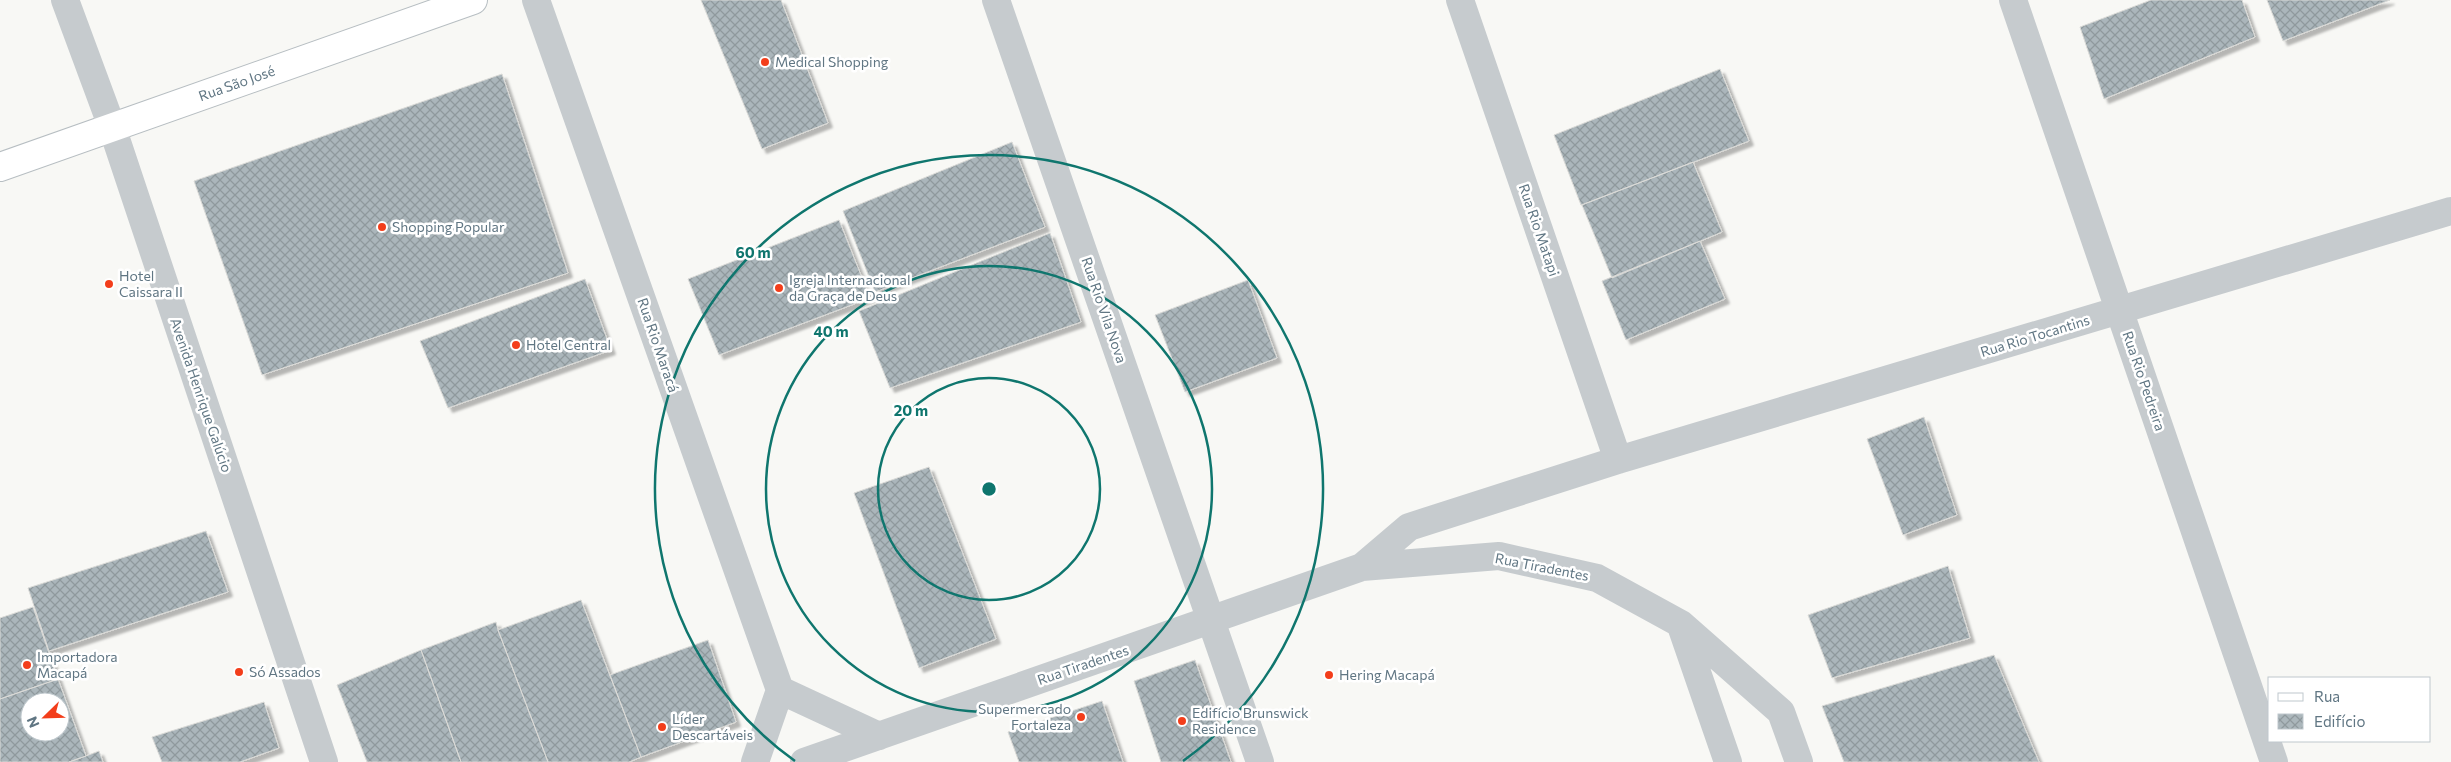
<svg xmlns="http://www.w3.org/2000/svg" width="2451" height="762" font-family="Commissioner,sans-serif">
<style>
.building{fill:url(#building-cross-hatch);stroke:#dadad7;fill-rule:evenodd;filter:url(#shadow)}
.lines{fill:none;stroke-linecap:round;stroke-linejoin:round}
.secondary-casing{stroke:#b7bec2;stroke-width:30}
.street{stroke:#c6cbce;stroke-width:28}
.secondary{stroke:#fff;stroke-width:28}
.ring{fill:none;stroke:#0f766e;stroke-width:2.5}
.poi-dot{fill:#f33e1b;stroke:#fff;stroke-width:2}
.labels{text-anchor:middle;stroke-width:5;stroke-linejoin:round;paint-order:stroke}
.poi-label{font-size:14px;fill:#607683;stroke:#fff;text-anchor:start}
.street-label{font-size:14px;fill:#607683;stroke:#fff}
.centre{fill:#0f766e;stroke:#fff;stroke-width:2.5}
.ring-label{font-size:15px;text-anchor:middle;font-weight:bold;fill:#0f766e;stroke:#fff;stroke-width:5;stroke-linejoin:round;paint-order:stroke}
</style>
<defs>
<pattern id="building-cross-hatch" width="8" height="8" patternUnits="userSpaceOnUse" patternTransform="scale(1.25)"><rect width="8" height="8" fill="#abb6bb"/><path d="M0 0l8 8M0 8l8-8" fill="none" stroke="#8f999d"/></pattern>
<filter id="shadow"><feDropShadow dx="4.5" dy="4.5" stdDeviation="1" flood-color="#0004"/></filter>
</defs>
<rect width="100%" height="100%" fill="#f8f8f5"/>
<path class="building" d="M701,0H781L828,123L762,149Z
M2151,0H2242L2255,37L2104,99L2080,27Z
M2267,0H2390L2283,41Z
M1720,69L1749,141L1581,205L1554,135Z
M502,74L568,273L262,375L194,181Z
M1012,142L1045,227L875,292L843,211Z
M1693,162L1722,232L1612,278L1582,205Z
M839,220L870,298L719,355L688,279Z
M1050,233L1081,322L890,388L859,311Z
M1700,241L1725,299L1626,340L1602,281Z
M585,279L611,350L448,408L420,341Z
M1248,280L1277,358L1185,392L1155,315Z
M1924,417L1957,515L1903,535L1867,439Z
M929,467L996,639L919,668L854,493Z
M206,531L228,592L49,651L28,588Z
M1948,566L1970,638L1832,678L1808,615Z
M581,600L641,757L629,762H548L498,630Z
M33,607L58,679L0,699V618Z
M496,622L498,630L548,762H461L421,650Z
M708,640L736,722L641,757L610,675Z
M421,650L461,762H367L337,685Z
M1994,655L2039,762H1844L1822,706Z
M1195,660L1231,762H1161L1134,681Z
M58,679L86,756L69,762H0V699ZM30,702H60V732H30Z
M1102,701L1123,762H1019L1008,732Z
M264,702L279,748L240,762H162L152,737Z
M99,751L103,762H69L86,756Z"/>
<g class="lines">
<defs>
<g id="secondary">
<path id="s1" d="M0,167L473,0"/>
</g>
</defs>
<use href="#secondary" class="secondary-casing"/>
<path class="street" d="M65,0L112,127L324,762
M536,0L780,690L755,762
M996,0L1260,762
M1460,0L1618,460
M2013,0L2274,762
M1362,567L1409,527L1618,460L2451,211
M1681,626L1728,762
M780,690L879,736
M804,762L1362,567L1499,556L1597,578L1681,624L1781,712L1799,762"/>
<use href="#secondary" class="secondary"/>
</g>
<g class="ring">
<circle cx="989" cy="489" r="111"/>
<circle cx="989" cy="489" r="223"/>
<path d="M795 761A334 334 0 1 1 1183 761"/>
</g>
<g class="poi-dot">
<circle cx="765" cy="62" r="5"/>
<circle cx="382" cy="227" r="5"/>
<circle cx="109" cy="284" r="5"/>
<circle cx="779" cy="288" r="5"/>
<circle cx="516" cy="345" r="5"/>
<circle cx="27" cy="665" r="5"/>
<circle cx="239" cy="672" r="5"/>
<circle cx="1329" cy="675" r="5"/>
<circle cx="1081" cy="717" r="5"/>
<circle cx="1182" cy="721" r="5"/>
<circle cx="662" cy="727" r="5"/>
</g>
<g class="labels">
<g class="poi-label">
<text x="775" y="67">Medical Shopping</text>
<text x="392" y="232">Shopping Popular</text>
<text x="119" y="281">Hotel<tspan x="119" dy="16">Caissara II</tspan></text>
<text x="789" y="285">Igreja Internacional<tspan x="789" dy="16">da Graça de Deus</tspan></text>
<text x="526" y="350">Hotel Central</text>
<text x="37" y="662">Importadora<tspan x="37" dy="16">Macapá</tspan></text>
<text x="249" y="677">Só Assados</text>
<text x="1339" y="680">Hering Macapá</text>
<text x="1071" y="714" text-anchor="end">Supermercado<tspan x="1071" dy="16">Fortaleza</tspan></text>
<text x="1192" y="718">Edifício Brunswick<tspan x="1192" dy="16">Residence</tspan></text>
<text x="672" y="724">Líder<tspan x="672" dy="16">Descartáveis</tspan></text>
</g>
<g class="street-label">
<text dy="5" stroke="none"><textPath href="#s1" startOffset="251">Rua São José</textPath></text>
<text transform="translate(1539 230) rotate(71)" y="5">Rua Rio Matapi</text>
<text transform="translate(1104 310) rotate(71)" y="5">Rua Rio Vila Nova</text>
<text transform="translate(2035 336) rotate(-17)" y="5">Rua Rio Tocantins</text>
<text transform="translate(658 345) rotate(71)" y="5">Rua Rio Maracá</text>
<text transform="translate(2144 381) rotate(71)" y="5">Rua Rio Pedreira</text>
<text transform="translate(201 395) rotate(71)" y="5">Avenida Henrique Galúcio</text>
<text transform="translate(1542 567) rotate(11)" y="5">Rua Tiradentes</text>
<text transform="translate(1083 665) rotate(-19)" y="5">Rua Tiradentes</text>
</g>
</g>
<circle cx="989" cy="489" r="8" class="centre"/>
<g class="ring-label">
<text x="753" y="258">60 m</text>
<text x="831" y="337">40 m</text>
<text x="911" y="416">20 m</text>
</g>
<rect x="2268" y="677" width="162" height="65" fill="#ffffff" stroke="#bfc8cd"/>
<rect x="2278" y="693" width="25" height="8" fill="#ffffff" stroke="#bfc8cd"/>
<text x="2314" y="702" font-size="15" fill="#607683">Rua</text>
<rect x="2278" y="714" width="25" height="15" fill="url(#building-cross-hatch)" stroke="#bfc8cd"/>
<text x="2314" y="727" font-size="15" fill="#607683">Edifício</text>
<g transform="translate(45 717) rotate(247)"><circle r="24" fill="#ffffff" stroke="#bfc8cd"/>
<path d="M0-4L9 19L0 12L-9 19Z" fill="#f33e1b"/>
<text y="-8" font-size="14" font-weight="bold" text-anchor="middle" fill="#607683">N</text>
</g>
</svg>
